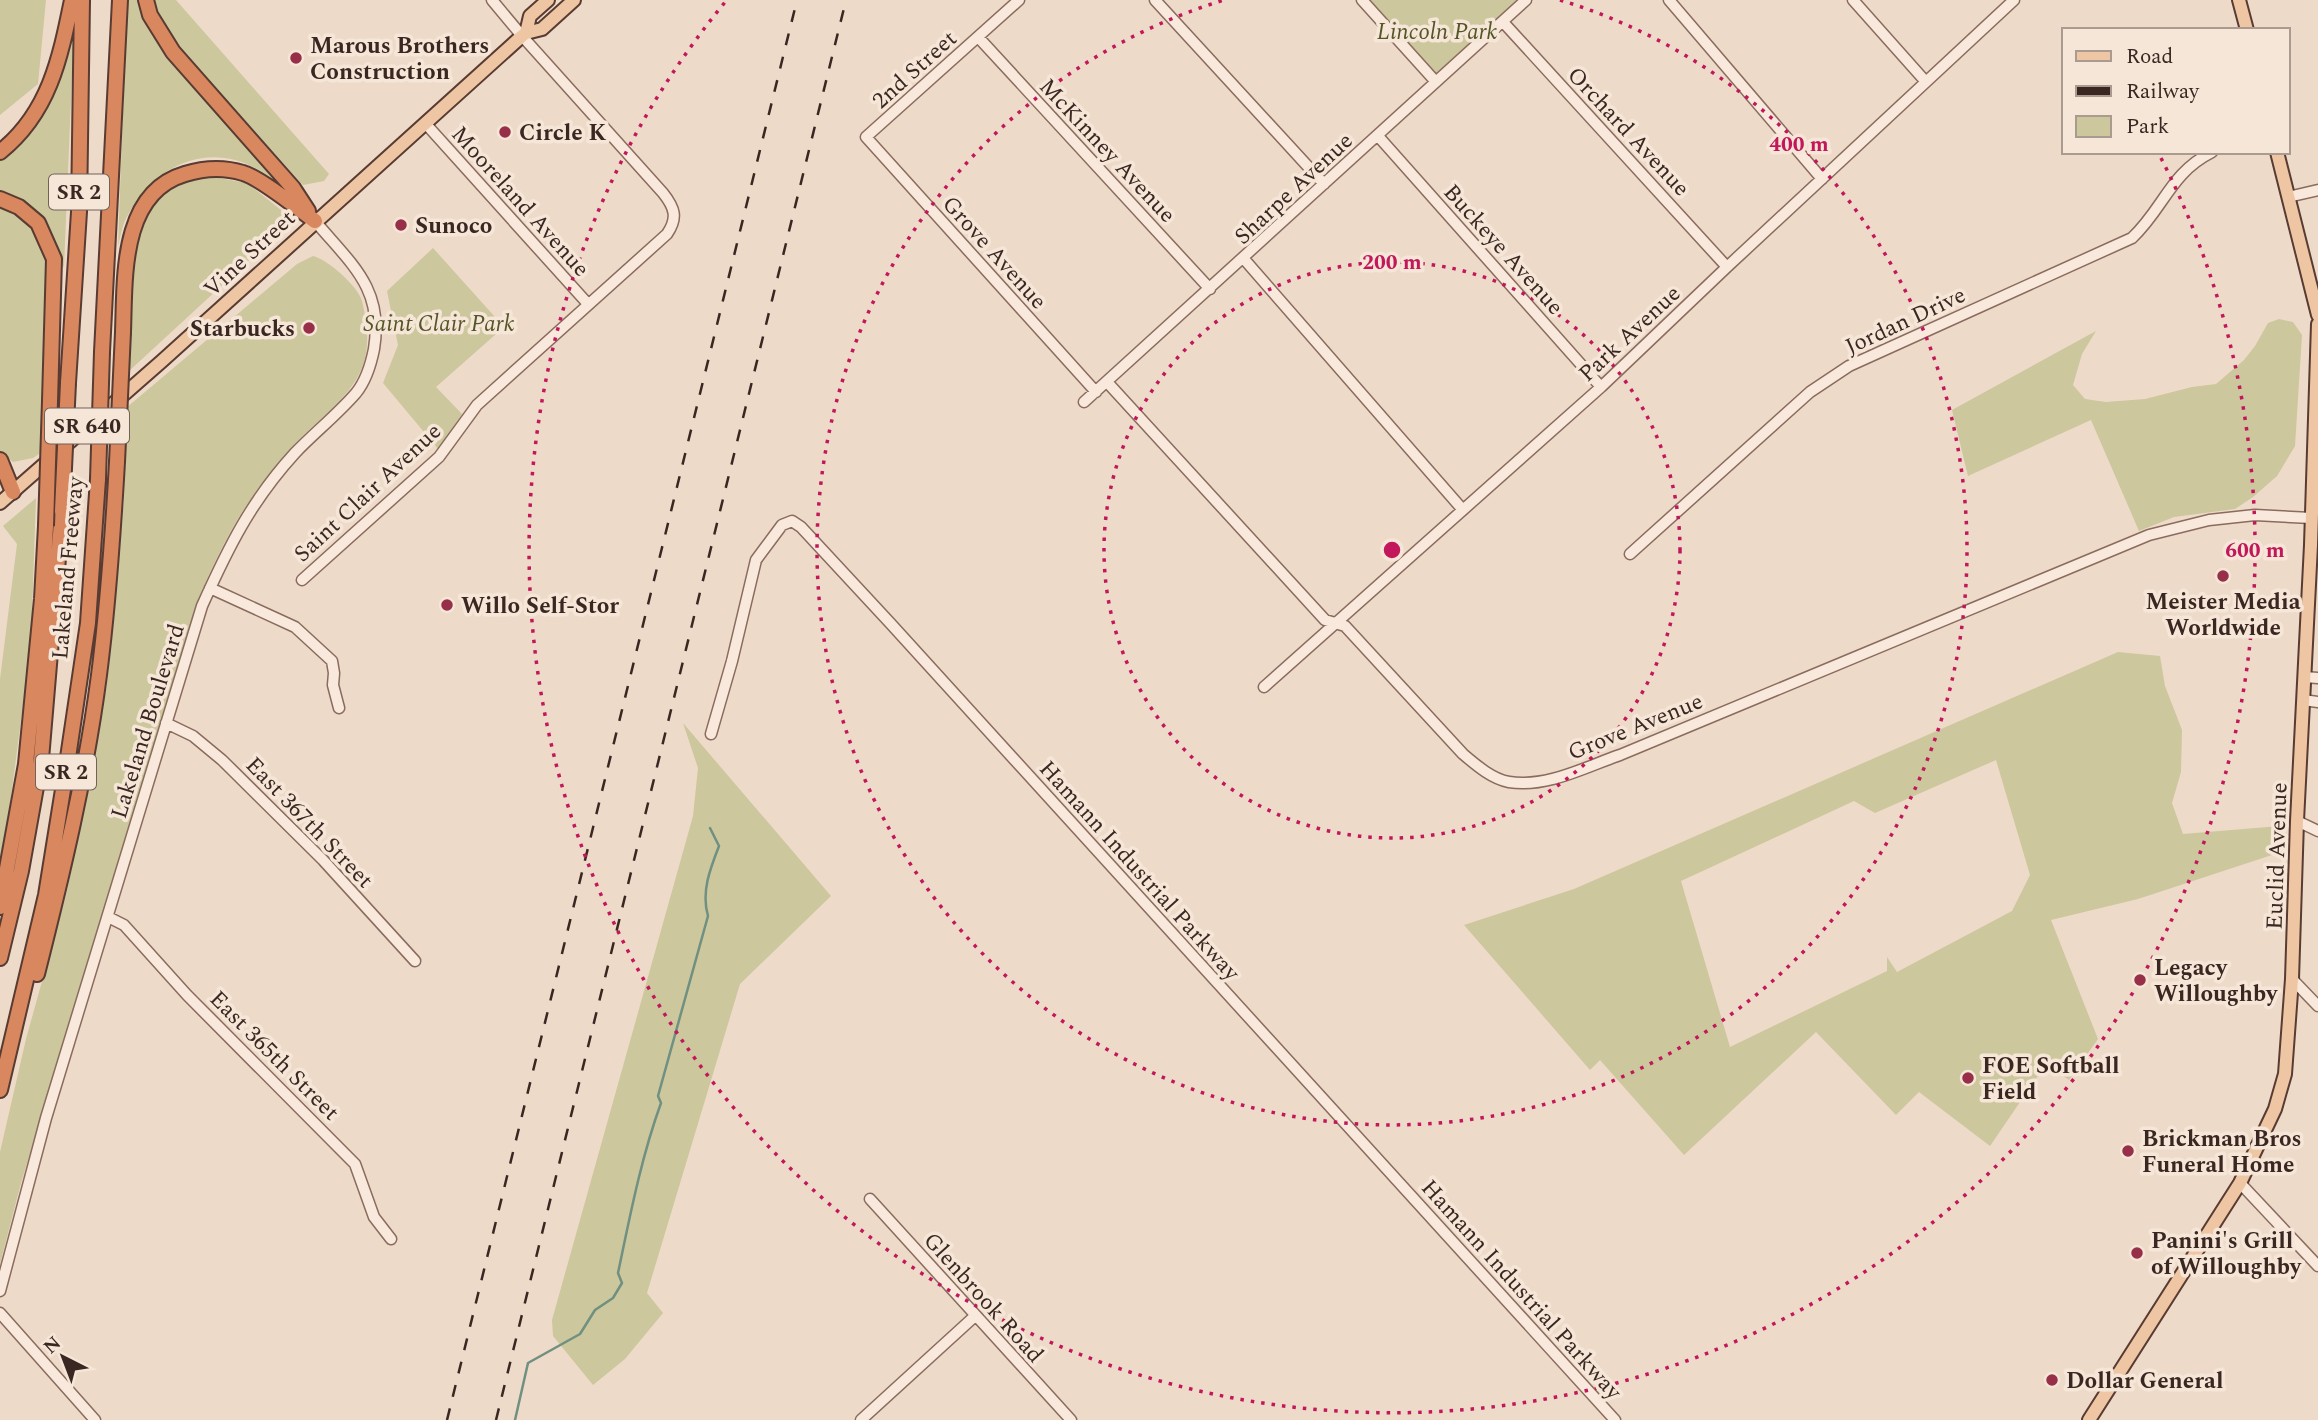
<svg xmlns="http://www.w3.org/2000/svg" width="2318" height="1420" font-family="Spectral,serif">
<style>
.green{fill:#ccc79d;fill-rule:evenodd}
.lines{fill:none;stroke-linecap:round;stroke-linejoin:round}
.stream{stroke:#709081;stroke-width:2.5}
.minor-casing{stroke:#8a6b5e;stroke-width:13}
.major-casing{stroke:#583b32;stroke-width:16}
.highway-casing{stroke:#583b32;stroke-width:18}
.minor{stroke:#f8e9dc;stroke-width:10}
.major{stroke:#efc6a3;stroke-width:12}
.highway{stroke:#d9875e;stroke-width:14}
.rail{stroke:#3b2721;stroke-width:2.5;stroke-dasharray:12 12;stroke-linecap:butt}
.highway-bridge-casing{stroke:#583b32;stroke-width:18;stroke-linecap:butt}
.highway-bridge{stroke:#d9875e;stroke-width:14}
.ring{fill:none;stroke:#c2185b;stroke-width:3.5;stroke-dasharray:3.5 7}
.poi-dot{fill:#972f48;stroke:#f5e6d8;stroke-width:2.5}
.labels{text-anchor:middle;stroke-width:7;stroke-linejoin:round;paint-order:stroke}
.shield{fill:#f5e6d8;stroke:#736058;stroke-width:2}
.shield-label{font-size:21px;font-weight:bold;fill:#3b2721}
.park-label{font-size:23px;font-style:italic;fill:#555628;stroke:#f5e6d8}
.poi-label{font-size:23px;font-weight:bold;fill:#3b2721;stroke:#f5e6d8;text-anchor:start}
.street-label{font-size:23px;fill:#3b2721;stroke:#f5e6d8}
.centre{fill:#c2185b;stroke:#f5e6d8;stroke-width:3.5}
.ring-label{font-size:21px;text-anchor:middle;font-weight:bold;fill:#c2185b;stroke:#f5e6d8;stroke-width:7;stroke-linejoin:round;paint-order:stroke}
</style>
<rect width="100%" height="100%" fill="#eedac9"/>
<path class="green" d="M0,0H46L38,84L0,115Z
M127,0H140L280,180L277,183C224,137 160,156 128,215C122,224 121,236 118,246Z
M154,0H176L329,174L324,181L303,185L175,43L158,16Z
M1370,0H1517L1436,74Z
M74,27L64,268C53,238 38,195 0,194V158L13,148L70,28Z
M213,177L247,183L281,210L283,224L280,232L128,372C130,324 125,241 154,203C168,185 192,180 213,177Z
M0,207C27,219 34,230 47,256L42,452L33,458L13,462L0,451Z
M433,248L504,327L436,387L462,414L439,450L383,383L398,345L387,291Z
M313,256C327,259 358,286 362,301C378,367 356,387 310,429C293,444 278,463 264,481C236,516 217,556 199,597L21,1183L0,1264V1152L26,1039L66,895L88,792L107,684L124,499L126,408L297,264Z
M2279,319L2293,322L2302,335L2295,446L2277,476L2253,497L2235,509L2174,517L2139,531L2091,420L1968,476L1952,410L2096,331L2082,354L2073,385L2085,399L2106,402L2145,399L2192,387L2216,384L2244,360L2255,346L2268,323Z
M36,498L31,643L10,805L0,860V679L17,544L3,526Z
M2118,652L2160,656L2165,686L2182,730L2181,772L2172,803L2183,834L2280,826L2275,854L2138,899L2051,920L2098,1039L2069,1080L2046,1064L1990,1146L1919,1092L1896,1115L1816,1032L1684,1155L1600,1060L1590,1070L1464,925L1574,889ZM1996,760L2030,875L2012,911L1897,972L1887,957V971L1730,1047L1681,881L1854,801L1875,813Z
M683,723L831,896L740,984L647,1293L663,1313L625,1359L593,1385L553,1336L552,1320L693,816L698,768Z"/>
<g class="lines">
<path class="stream" d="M515,1420L528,1363L580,1334L595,1310L613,1298L622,1283L618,1273C630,1216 641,1158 661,1103L658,1096L708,916C701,892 710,869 719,846L710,828"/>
<defs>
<path id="minor" d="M1019,0L866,137L1096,392
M1155,0L1324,184
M1362,0L1436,82
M1669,0L1822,179
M1853,0L1926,82
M1503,22L1727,267
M978,37L1210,289
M425,123L588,304
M1378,136L1601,387
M2288,197L2318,190
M1244,259L1463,510
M1107,382L1325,620L1345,626L1463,754C1476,765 1492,779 1509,782C1547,788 1585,767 1620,755L2149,535L2209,520L2255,515L2311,518
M1084,402L1526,0
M1630,554L1810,392L1849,366L2132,238C2164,208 2170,173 2212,152
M302,580L439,457L477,405L667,234C678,218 675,208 663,193L522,36L492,0
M210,588L295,627L332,661L334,673L333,685L339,708
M2304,677L2318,678
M1264,687L1601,387L1727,267L2014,0
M2303,700L2318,702
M166,723L193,736L222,760L323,860L415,961
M711,734L732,661L756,560L782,525L792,521L801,527L891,624L1615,1420
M2297,821L2318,831
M108,917L124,925L187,995L355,1164L374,1217L391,1239
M2292,979L2318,1006
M2240,1183L2318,1266
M870,1199L1071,1420
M0,1291L46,1118L202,606C228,548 251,501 295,453C315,432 337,415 356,393C365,382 371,364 374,349C384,288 351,264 315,221
M0,1313L95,1420
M861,1420L975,1316"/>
<path id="major" d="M2239,0L2247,30
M526,33L530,16L548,0
M2277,152L2318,315
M0,503L162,361L522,36L526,33L542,29L574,0
M2089,1420L2240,1183L2275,1109L2285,1074L2292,979L2297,821L2311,545L2318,324"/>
<path id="highway" d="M146,0L150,15L173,52L293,188L308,211
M0,152C49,113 60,59 72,0
M0,199L19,207L38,223L54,259L50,401
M123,332C125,278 120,193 185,174C204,168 224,167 243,173C259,177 300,210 315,221
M102,352L120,0
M68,383L79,212L82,0
M0,460L13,492
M0,907L26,764L42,599L46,526
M0,958L21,871L41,759L62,511
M37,974C62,875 86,776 99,675C108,605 113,533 117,462
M0,1090L46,895L66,771L88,623L98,479"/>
</defs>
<use href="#minor" class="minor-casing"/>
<use href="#major" class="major-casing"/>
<use href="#highway" class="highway-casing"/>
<use href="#minor" class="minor"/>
<use href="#major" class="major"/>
<use href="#highway" class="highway"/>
<path class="rail" d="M447,1420L797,0
M496,1420L846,0"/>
<defs>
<path id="highway-bridge" d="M117,462L123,332
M98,479L102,352
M62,511L68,383
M46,526L50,401"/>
</defs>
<use href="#highway-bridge" class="highway-bridge-casing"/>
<use href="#highway-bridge" class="highway-bridge"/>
</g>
<g class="ring">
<circle cx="1392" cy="550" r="288"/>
<path d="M1560 0A575 575 0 1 1 1224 0"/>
<path d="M2161 158A863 863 0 1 1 726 1"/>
</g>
<g class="poi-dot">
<circle cx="296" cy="58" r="7"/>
<circle cx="505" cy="132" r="7"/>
<circle cx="401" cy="225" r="7"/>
<circle cx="309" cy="328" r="7"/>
<circle cx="2223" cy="576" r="7"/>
<circle cx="447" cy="605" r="7"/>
<circle cx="2140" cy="980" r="7"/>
<circle cx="1968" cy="1078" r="7"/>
<circle cx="2128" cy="1151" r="7"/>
<circle cx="2137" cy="1253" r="7"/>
<circle cx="2052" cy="1380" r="7"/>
</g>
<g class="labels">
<g class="shield">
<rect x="49" y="174.5" width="60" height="35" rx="5"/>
<rect x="45" y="408.5" width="84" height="35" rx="5"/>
<rect x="36" y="754.5" width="60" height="35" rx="5"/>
</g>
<g class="shield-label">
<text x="79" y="199">SR 2</text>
<text x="87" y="433">SR 640</text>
<text x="66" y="779">SR 2</text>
</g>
<g class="park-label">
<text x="1437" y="39">Lincoln Park</text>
<text x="439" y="331">Saint Clair Park</text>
</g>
<g class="poi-label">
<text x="310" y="53">Marous Brothers<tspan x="310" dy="26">Construction</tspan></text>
<text x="519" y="140">Circle K</text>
<text x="415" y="233">Sunoco</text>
<text x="295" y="336" text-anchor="end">Starbucks</text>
<text x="2223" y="609" text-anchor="middle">Meister Media<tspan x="2223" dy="26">Worldwide</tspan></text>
<text x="461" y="613">Willo Self-Stor</text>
<text x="2154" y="975">Legacy<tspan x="2154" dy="26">Willoughby</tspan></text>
<text x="1982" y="1073">FOE Softball<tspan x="1982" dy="26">Field</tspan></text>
<text x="2142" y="1146">Brickman Bros<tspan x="2142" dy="26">Funeral Home</tspan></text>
<text x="2151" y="1248">Panini's Grill<tspan x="2151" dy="26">of Willoughby</tspan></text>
<text x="2066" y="1388">Dollar General</text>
</g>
<g class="street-label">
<text transform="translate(914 69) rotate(-42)" y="8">2nd Street</text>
<text transform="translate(1629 131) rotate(47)" y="8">Orchard Avenue</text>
<text transform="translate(1108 150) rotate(47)" y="8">McKinney Avenue</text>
<text transform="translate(1293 188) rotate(-43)" y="8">Sharpe Avenue</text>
<text transform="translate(521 201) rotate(48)" y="8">Mooreland Avenue</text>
<text transform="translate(1504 249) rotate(48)" y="8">Buckeye Avenue</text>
<text transform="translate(995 252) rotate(48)" y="8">Grove Avenue</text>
<text transform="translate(249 253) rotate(-43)" y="8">Vine Street</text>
<text transform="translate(1905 320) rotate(-25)" y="8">Jordan Drive</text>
<text transform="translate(1629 333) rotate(-43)" y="8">Park Avenue</text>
<text transform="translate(367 492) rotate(-43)" y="8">Saint Clair Avenue</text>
<text transform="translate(67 568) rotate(-85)" y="8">Lakeland Freeway</text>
<text transform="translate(147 721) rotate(-73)" y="8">Lakeland Boulevard</text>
<text transform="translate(1635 726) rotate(-22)" y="8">Grove Avenue</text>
<text transform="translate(310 822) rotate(46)" y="8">East 367th Street</text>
<text transform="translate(2276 856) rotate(-88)" y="8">Euclid Avenue</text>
<text transform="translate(1140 870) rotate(48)" y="8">Hamann Industrial Parkway</text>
<text transform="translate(275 1055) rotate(45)" y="8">East 365th Street</text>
<text transform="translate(1522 1289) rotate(48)" y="8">Hamann Industrial Parkway</text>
<text transform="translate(984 1297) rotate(48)" y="8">Glenbrook Road</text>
</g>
</g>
<circle cx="1392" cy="550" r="10" class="centre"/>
<g class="ring-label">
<text x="1799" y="151">400 m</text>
<text x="1392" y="269">200 m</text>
<text x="2255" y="557">600 m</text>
</g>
<rect x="2062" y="28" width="228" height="126" fill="#f5e6d8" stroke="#ab9a8f" stroke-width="2"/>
<rect x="2076" y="51" width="35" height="10" fill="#efc6a3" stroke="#ab9a8f" stroke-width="2"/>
<text x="2126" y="63" font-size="21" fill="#3b2721">Road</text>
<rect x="2076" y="86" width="35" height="10" fill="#3b2721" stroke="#ab9a8f" stroke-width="2"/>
<text x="2126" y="98" font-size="21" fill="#3b2721">Railway</text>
<rect x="2076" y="116" width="35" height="21" fill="#ccc79d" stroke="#ab9a8f" stroke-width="2"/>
<text x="2126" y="133" font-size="21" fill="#3b2721">Park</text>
<g transform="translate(63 1357) rotate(318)" stroke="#f5e6d8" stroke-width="5" paint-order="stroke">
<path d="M0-5L12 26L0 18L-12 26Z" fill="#3b2721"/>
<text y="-10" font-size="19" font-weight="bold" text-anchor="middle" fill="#3b2721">N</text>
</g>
</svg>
